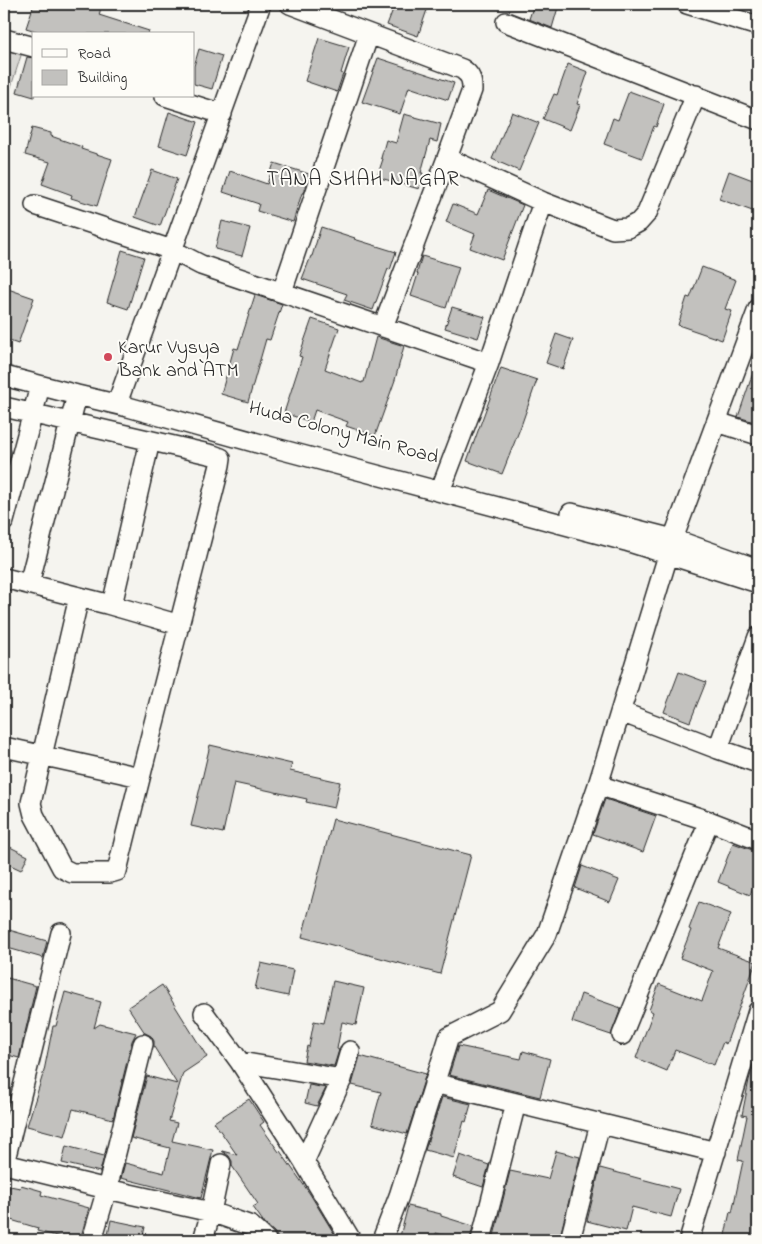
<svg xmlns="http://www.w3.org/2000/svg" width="762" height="1244" font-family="'Indie Flower',sans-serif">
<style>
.green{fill:#d7d6d2;stroke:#81807e}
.building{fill:#c2c1be;stroke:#2b2b2b}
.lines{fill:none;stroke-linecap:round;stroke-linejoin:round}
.street-casing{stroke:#2b2b2b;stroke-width:22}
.street{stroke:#fdfcf7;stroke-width:19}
.poi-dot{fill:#d1495b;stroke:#fdfcf7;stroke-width:2}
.labels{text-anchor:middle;stroke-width:4;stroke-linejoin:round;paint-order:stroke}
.poi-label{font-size:20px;fill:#2b2b2b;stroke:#fdfcf7;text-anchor:start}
.street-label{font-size:20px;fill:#2b2b2b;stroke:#fdfcf7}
.neighbourhood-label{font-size:21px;letter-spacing:1px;fill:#2b2b2b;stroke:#fdfcf7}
</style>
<rect width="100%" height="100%" fill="#f5f4ef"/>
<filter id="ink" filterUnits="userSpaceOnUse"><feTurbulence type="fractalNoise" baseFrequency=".02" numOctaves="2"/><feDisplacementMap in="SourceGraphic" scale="10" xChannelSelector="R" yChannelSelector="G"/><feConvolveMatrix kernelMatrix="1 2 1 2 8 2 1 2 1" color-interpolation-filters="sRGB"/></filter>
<g filter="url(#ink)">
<path class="green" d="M4,39L24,46L9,93L4,91Z"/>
<path class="building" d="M34,4H102L99,15L149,31L148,34H46L26,28Z
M395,4H429L418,36L387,25Z
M534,4H559L552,28L529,19Z
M319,38L349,47L341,73L343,74L337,92L305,81Z
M199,49L222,56L212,89L194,84V66Z
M27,57L34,58V97L17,92Z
M378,58L454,83L448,100L409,87L400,114L362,102Z
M568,64L588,72L577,104L580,105L570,130L543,119L554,94L557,95Z
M629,91L664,104L656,127L654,126L642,158L604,144L613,118L618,120Z
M169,112L198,122L187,155L159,146Z
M512,112L539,123L519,171L492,159Z
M404,114L441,124L437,142L430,140L421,173H423L419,189L377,177L383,159L381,158L386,140L396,143Z
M32,128L51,133V136L82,147L81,149L112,159L97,206L71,198L72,195L42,184L50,162L25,155Z
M274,163L309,174L303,193H302L293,222L257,211L259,204L223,192L230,171L267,184Z
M152,170L177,179L160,226L135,217Z
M729,171L758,182V213L719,199Z
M488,190L523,205L502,260L470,248L475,234L446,222L453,204L478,214Z
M222,221L250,228L242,256L215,249Z
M321,227L355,238L354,239L396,252L390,270L388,269L373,310L344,300L347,294L302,279L311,256H312Z
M122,250L144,257L128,309L107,302Z
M422,256L459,267L446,308L411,296L418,274L417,273Z
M702,267L736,280L725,309L732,311L722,340L678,325L687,297L690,298Z
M8,289L34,298L18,344L4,339V301Z
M255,295L282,304L270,340L266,339L248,402L221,394L234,348L238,349Z
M452,307L485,317L478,338L445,328Z
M312,319L339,328L325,369L362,383V382H364L376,337L404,346L395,380L375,436L346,426L348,422L315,410L311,422L284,413L302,357L299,356Z
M556,334L573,340L563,369L546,363Z
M756,364L758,365V423L738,417Z
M501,368L537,380L521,426L502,474L467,461Z
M679,672L706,682L690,722L664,712Z
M210,745L292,764L290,771L340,782L334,808L306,802L307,799L234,783L223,833L191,826Z
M605,799L656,816L643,852L593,834Z
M333,819L471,855L440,974L302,937Z
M733,843L758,852V875L750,895L718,882Z
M4,844L28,856L21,870L4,862Z
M582,866L619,880L610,902L575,888Z
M699,902L731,914L718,948L756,962L726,1044L723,1042L714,1065L675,1050L667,1071L636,1058L653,1012L649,1010L659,984L702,1001L713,971L680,958L691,930L689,929Z
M9,930L47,941L43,958L4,947Z
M261,963L293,970L288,996L255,989Z
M4,977L36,986L19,1058L4,1054Z
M333,981L364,988L356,1025L342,1022L337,1049L339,1050L334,1066L304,1061L307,1046L309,1047L314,1021L324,1023Z
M162,985L207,1057L183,1073L169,1121L177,1123L172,1141L213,1150L201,1198L121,1178L125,1163L164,1173L170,1148L131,1138L147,1076L177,1084L154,1047V1041L151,1036L145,1033L128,1007Z
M65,992L101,1002L94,1028L100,1024L136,1033L132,1041L113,1119L73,1109L65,1136L27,1126L44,1071L53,1026H56Z
M581,994L621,1008L611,1035L572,1022Z
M458,1046L521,1059L523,1051L550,1059L540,1097L449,1075Z
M360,1056L426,1074L407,1134L372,1124L381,1092L352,1085Z
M754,1064L758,1065V1240H724L730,1212L732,1213L743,1161L738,1160L747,1116L742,1115L749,1080Z
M309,1085L326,1088L317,1106L305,1103Z
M442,1097L471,1104L466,1122L464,1121L454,1158L425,1150Z
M249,1099L264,1122L260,1125L279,1152L280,1151L310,1194L338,1240H277V1236L274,1232L265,1224L253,1207L258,1204L232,1166V1161L229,1156L222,1151L237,1155L214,1122Z
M66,1146L104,1156L100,1172L62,1163Z
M556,1151L580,1157L559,1240H538L525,1238L524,1240H493L510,1171L548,1179Z
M460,1155L489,1165L483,1187L453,1177Z
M600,1168L679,1189L671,1217L632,1207L626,1231L587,1221Z
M21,1185L42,1191L41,1195L89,1208L80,1240H72L37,1231L38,1228L4,1218V1197L7,1198L10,1186L20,1188Z
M408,1206L441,1214V1216L473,1226L470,1240H459L436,1233L435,1240H399Z
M111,1220L145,1227L142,1240H107Z"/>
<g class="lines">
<defs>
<path id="street" d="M290,4L462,69C471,75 472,80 472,90L447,158L383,327
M687,4L758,26
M506,22L758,120
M4,39L34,47
M165,96L222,114
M447,158L543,202L613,229L628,228L639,222L647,213L696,95
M35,205L172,250L201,265L489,363
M282,292L369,34
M4,376L77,395L128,407L279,449L626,541L758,583
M118,404L120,395L261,4
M4,407L213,455L221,458L220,465C186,600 150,735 117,871L110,873H72L62,868L34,815L31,803L79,597
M717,422L758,435
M444,481L489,363L543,202
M571,513L673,539L758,569
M4,521L40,386
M4,578L107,604L180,625
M29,584L77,395
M112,605L150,441
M621,712L718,749L758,763
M4,747L140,777
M718,749L758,637
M598,785L709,821L758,840
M204,1013L240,1062L304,1162
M622,1035L709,821
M350,1051L342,1079L304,1162L351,1240
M240,1062L342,1079
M434,1083L716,1152
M4,1164L61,933
M5,1164L107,1189L211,1212L251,1226L266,1240
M92,1240L107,1189L143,1044
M203,1240L211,1212L221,1164
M382,1240L399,1196L449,1037L500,1011L547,934L598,785L673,539L758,309
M481,1240L516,1103
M570,1240L600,1124
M689,1240L758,1011"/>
</defs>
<use href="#street" class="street-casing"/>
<use href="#street" class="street"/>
</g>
</g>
<circle class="poi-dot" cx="108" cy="357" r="5"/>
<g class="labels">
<g class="poi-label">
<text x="118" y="353">Karur Vysya<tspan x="118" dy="23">Bank and ATM</tspan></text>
</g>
<g class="street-label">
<text transform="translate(344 431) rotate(15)" y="7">Huda Colony Main Road</text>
</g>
<g class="neighbourhood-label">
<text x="363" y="185">TANA SHAH NAGAR</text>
</g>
</g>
<rect width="762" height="1244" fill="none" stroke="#fdfcf7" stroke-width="20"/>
<rect x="10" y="10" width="742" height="1224" fill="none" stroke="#2b2b2b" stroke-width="2" filter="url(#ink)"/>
<rect x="32" y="32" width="162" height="65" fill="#fdfcf7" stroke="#a9a8a5"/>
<rect x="42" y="49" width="25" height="8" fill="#fdfcf7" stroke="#a9a8a5"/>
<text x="78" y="58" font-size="15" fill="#2b2b2b">Road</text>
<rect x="42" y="70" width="25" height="15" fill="#c2c1be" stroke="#a9a8a5"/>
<text x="78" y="82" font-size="15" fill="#2b2b2b">Building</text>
</svg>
